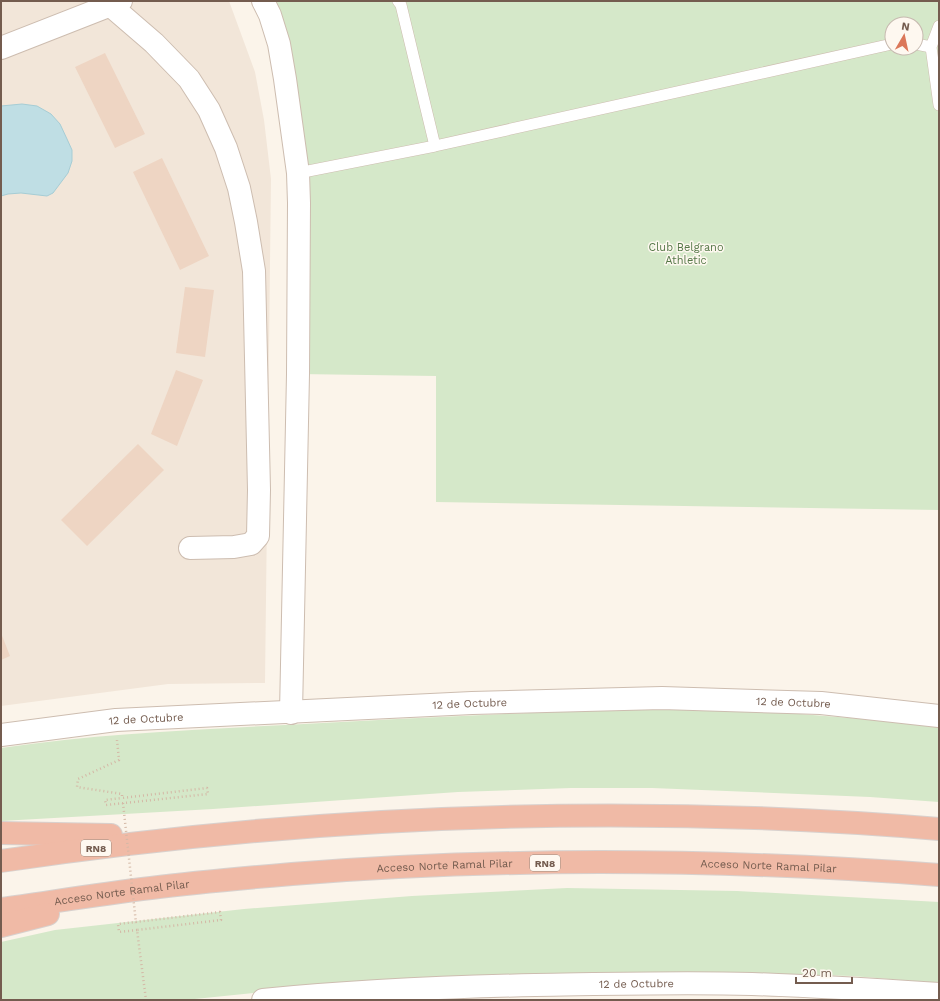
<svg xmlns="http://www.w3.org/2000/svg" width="940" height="1001" font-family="'Work Sans',sans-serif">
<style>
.residential{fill:#f2e6d9}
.green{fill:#d5e8c9;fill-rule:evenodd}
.water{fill:#bfdee4;stroke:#a6cdd5}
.building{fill:#eed5c3}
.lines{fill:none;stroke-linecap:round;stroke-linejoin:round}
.service-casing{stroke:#cdbdb0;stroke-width:12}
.minor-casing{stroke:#cdbdb0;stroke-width:24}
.tertiary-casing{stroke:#cdbdb0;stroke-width:24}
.motorway-casing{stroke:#d8d1ce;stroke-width:24}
.path{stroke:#d4b8a6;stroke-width:2.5;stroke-dasharray:1 3;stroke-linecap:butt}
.service{stroke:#fff;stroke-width:11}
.minor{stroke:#fff;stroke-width:22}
.tertiary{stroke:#fff;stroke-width:22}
.motorway{stroke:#f0baa6;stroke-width:22}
.path-bridge{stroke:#d4b8a6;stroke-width:2.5;stroke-dasharray:1 3;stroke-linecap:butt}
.labels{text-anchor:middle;stroke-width:3;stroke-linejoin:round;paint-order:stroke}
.shield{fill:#fef8f0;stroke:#9d8b7f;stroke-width:1}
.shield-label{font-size:10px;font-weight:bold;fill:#745c4f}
.park-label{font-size:11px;fill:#567848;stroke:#fef8f0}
.street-label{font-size:11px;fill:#745c4f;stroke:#fef8f0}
</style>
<rect width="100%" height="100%" fill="#fbf4ea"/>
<path class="residential" d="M1,1H229L255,72L264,120L271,179L265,683L168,684L1,706Z"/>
<path class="green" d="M263,1H939V510L436,502V376L298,374L299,203ZM892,24H916V48H892Z
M674,707L787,713L939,725V802L870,797L652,788H571L458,792L213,809L1,821V748C95,734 190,730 285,725C414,718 544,712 674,707Z
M567,888L737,891L939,902V983L852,976L782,974H628L333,985L185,1000H1V942L55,930L244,909L412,896Z"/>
<path class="water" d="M22,104L37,106L51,114L60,124L67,139L72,150V161L68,173L53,193L47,196L21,193L8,194L1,196V106Z"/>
<path class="building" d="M105,53L145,134L115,148L75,67Z
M162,158L209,256L180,270L133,172Z
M185,287L214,290L205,357L176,353Z
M176,370L203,380L177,446L151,434Z
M138,444L164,470L87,546L61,520Z
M1,633L10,656L1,660Z"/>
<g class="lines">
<defs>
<path id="service" d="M398,1L401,5L435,146
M916,44L931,47L939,105
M931,47L939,26
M298,173L435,146L892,44"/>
<path id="minor" d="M263,1L270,15L279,44L285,79L298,173L299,203L298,374L291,713
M111,6L154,43L189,79L209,110L226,148L239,188L246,222L254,271L259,490L258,536L251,544L234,547L190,548
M1,48L121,1"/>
<g id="tertiary">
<path id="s1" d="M1,735L116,720L472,703L662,698L821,703L939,716"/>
<path id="s2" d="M263,1000C353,991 444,987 535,985C607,984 680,982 752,984C815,986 877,990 939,994"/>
</g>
<g id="motorway">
<path d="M1,833L111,835"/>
<path d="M1,861C311,815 627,803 939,829"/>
<path id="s3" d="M1,909C51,902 101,894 151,888C198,882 245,878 292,874C507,857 724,859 939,875"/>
<path d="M1,926L48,914"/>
</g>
</defs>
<use href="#service" class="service-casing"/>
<use href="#minor" class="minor-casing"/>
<use href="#tertiary" class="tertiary-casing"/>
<use href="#motorway" class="motorway-casing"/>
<path class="path" d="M117,740L119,760L78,779L77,787L122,794V798L207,788L208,794L106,805L105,800L122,798
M137,930L119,932L118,924L220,912L221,920L137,930L146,1000"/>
<use href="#service" class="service"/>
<use href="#minor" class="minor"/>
<use href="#tertiary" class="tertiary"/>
<use href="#motorway" class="motorway"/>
<path class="path-bridge" d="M123,803L136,923"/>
</g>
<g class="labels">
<g class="shield">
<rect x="81" y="840" width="30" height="16" rx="3"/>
<rect x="530" y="855" width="30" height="16" rx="3"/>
</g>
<g class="shield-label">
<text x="96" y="852">RN8</text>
<text x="545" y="867">RN8</text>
</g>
<g class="park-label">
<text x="686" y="251">Club Belgrano<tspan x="686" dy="13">Athletic</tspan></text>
</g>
<g class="street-label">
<text dy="4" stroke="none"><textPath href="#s1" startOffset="794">12 de Octubre</textPath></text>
<text dy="4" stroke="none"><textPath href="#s1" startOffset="470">12 de Octubre</textPath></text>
<text dy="4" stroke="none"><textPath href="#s1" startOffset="146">12 de Octubre</textPath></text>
<text dy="4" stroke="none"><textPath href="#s3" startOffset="446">Acceso Norte Ramal Pilar</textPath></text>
<text dy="4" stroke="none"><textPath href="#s3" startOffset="770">Acceso Norte Ramal Pilar</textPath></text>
<text dy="4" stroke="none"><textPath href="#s3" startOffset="122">Acceso Norte Ramal Pilar</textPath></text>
<text dy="4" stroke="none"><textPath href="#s2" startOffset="374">12 de Octubre</textPath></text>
</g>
</g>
<rect width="940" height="1001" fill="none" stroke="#745c4f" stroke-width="4"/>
<g transform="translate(904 36) rotate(9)"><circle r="19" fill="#fef8f0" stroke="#c7bab0"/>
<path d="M0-3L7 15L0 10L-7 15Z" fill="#db7759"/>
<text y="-6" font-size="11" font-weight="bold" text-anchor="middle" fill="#745c4f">N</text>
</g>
<path d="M796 977v6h56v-6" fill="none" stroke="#745c4f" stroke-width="2"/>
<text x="802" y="977" font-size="12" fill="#745c4f" stroke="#fef8f0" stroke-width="3" paint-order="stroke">20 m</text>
</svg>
